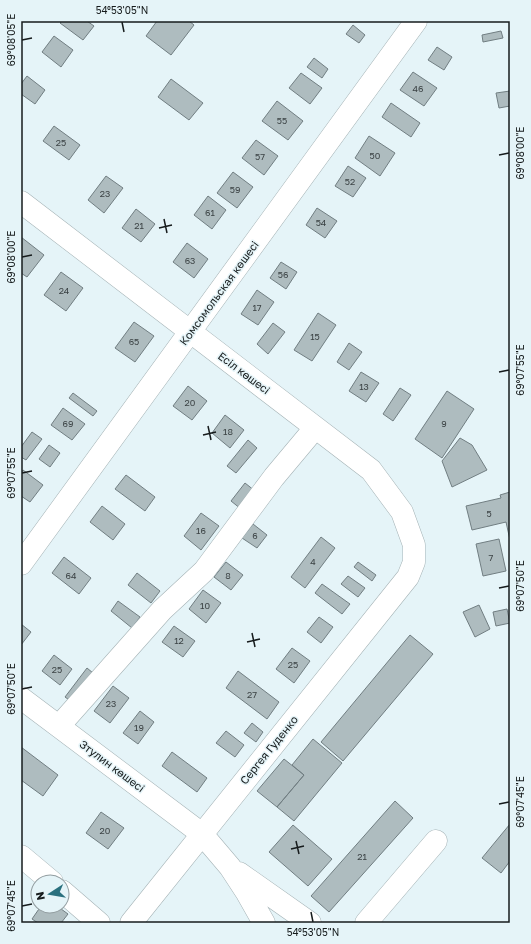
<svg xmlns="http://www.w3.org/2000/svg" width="531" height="944" font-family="'Golos Text',sans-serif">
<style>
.building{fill:#aebcbf;stroke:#717e82}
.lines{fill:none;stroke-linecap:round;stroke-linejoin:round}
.minor-casing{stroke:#a4b2b5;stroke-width:23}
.minor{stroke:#fff;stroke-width:22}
.ticks{fill:none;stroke:#161b1c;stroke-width:1.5}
.labels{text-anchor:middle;stroke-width:3;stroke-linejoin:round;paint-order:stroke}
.number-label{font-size:9px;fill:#3c4345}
.street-label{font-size:11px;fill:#161b1c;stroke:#e5f4f8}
.neatline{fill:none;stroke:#161b1c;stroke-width:1.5}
.ticks-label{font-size:10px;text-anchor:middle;fill:#161b1c}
</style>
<rect width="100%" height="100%" fill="#e5f4f8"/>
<path class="building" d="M62,21H87L94,26L83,40L60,23Z
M157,21H189L194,25L171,55L146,36Z
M353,25L365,35L359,43L346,34Z
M501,31L503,38L483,42L482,35Z
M54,36L73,50L61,67L42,52Z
M437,47L452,57L444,70L428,60Z
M314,58L328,69L322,78L307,67Z
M413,72L437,88L424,106L400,90Z
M301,73L322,88L310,104L289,88Z
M27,76L45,90L35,104L21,94V84Z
M171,79L203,103L189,120L158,97Z
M510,91V106L499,108L496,93Z
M277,101L303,121L288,140L262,121Z
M391,103L420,123L411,137L382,117Z
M54,126L80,145L69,160L43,141Z
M369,136L395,153L380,176L355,158Z
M256,140L278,156L264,175L242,158Z
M348,166L366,178L353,197L335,186Z
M233,172L253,187L237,208L217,193Z
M106,176L123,188L104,213L88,200Z
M208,196L226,210L212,229L194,215Z
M317,208L337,221L325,238L306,225Z
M136,209L155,224L141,242L122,228Z
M21,237L44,255L27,277L21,273Z
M187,243L208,259L194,278L173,262Z
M281,262L297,272L286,289L270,278Z
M61,272L83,288L66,311L44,295Z
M257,290L274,302L258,325L241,314Z
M318,313L336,325L312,361L294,350Z
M134,322L154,336L135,362L115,348Z
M273,323L285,332L268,354L257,344Z
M349,343L362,352L349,370L337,362Z
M361,372L379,383L366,402L349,391Z
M188,386L207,401L192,420L173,406Z
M400,388L411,395L393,421L383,414Z
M447,391L474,409L442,458L415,439Z
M73,393L97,411L93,416L69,398Z
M63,408L85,424L72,440L51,425Z
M225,415L244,430L230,448L212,433Z
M32,432L42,439L26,460L21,457V447Z
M460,438L472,445L487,470L452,487L442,461Z
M248,440L257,448L236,473L227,466Z
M49,445L60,453L50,467L39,459Z
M23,470L43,485L30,502L21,496V473Z
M126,475L155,497L145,511L115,489Z
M245,483L255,491L241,509L231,501Z
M510,492V540L506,522L472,530L466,506L501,498L500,495Z
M102,506L125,524L113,540L90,522Z
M201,513L219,526L201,550L184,536Z
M253,524L267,535L257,548L242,538Z
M321,537L335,548L305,588L291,577Z
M499,539L506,571L483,576L476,544Z
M64,557L91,578L79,594L52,573Z
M226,562L243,575L231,590L214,577Z
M358,562L376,575L372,581L354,567Z
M137,573L160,591L151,603L128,585Z
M348,576L365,588L358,597L341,584Z
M322,584L350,604L342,614L315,593Z
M203,590L221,603L206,623L189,609Z
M118,601L140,617L132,628L111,611Z
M479,605L490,629L475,637L463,612Z
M507,609L510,623L496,626L493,612Z
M319,617L333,627L321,643L307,632Z
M21,624L31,632L21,645Z
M174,626L195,641L183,657L162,642Z
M410,635L433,654L343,761L321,742Z
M292,648L310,661L294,683L276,669Z
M54,655L72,669L60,685L42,671Z
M87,668L93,673L72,702L65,697Z
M238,671L279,702L267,719L226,688Z
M113,686L129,698L110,723L94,711Z
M140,711L154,722L138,744L123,733Z
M252,723L263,732L256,742L244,733Z
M226,731L244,745L235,757L216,743Z
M313,739L342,763L294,821L277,807L304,775L292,765Z
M21,747L58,775L43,796L21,780Z
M172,752L207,778L197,792L162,766Z
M284,759L304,775L277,807L257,791Z
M395,801L413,818L329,912L311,896Z
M101,812L124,828L108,849L86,833Z
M510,824V861L501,873L482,858Z
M293,825L332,859L308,886L269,852Z
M41,906H57L68,914L61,923H38L32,919Z"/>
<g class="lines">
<defs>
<path id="minor" d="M21,202L371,470L402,512L414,545V562L408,577L131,923
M21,564L416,21
M21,698L202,834L230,867L247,893L264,923
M59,726L162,610L204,571L274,477L315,428
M21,856L52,882
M239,873L310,923
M62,891L99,923
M366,923L436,841"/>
</defs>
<use href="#minor" class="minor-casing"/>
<use href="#minor" class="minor"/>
</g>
<path class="ticks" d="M122,22L124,32M22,40L32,38M499,155L509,153M164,219L167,233M159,228L172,225M22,257L32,255M499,372L509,370M208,426L211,440M203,435L216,432M22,473L32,471M499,588L509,586M252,633L255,647M247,642L260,639M22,689L32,687M499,804L509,802M296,841L299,854M291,849L304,846M22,906L32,904M311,912L313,922"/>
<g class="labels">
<g class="number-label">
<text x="418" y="92">46</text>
<text x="282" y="124">55</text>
<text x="61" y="146">25</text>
<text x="375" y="159">50</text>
<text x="260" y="160">57</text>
<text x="350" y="185">52</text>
<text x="235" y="193">59</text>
<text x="105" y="197">23</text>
<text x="210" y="216">61</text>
<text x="321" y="226">54</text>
<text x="139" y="229">21</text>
<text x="190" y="264">63</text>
<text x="283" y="278">56</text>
<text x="64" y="294">24</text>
<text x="257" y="311">17</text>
<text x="315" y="340">15</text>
<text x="134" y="345">65</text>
<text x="364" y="390">13</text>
<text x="190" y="406">20</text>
<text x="68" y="427">69</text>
<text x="444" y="427">9</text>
<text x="228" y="435">18</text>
<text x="489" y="517">5</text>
<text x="201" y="534">16</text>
<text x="255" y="539">6</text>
<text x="491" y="561">7</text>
<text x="313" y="565">4</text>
<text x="71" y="579">64</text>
<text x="228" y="579">8</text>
<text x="205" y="609">10</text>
<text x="179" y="644">12</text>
<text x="293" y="668">25</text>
<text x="57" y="673">25</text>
<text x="252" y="698">27</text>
<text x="111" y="707">23</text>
<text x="139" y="731">19</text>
<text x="105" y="834">20</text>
<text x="362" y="860">21</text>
</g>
<g class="street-label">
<text transform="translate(219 293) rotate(-54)" y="4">Комсомольская көшесі</text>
<text transform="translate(244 373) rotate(37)" y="4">Есіл көшесі</text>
<text transform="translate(269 750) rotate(-51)" y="4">Сергея Гуденко</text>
<text transform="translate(112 766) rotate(37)" y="4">Зтулин көшесі</text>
</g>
</g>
<rect width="531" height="944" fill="none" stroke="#e5f4f8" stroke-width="44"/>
<g transform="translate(50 894) rotate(258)"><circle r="19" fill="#e5f4f8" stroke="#929da0"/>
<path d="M0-3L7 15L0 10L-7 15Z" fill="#2a707e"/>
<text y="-6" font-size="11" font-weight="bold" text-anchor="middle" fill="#161b1c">N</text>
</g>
<rect x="22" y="22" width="487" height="900" class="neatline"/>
<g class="ticks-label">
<text x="122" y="14">54°53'05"N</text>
<text transform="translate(11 40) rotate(-90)" y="4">69°08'05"E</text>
<text transform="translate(520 153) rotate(-90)" y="4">69°08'00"E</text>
<text transform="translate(11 257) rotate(-90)" y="4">69°08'00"E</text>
<text transform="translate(520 370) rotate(-90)" y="4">69°07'55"E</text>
<text transform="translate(11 473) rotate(-90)" y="4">69°07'55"E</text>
<text transform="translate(520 586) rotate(-90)" y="4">69°07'50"E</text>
<text transform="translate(11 689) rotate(-90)" y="4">69°07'50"E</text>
<text transform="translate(520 802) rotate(-90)" y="4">69°07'45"E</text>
<text transform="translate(11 906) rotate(-90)" y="4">69°07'45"E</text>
<text x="313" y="936">54°53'05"N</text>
</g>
</svg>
